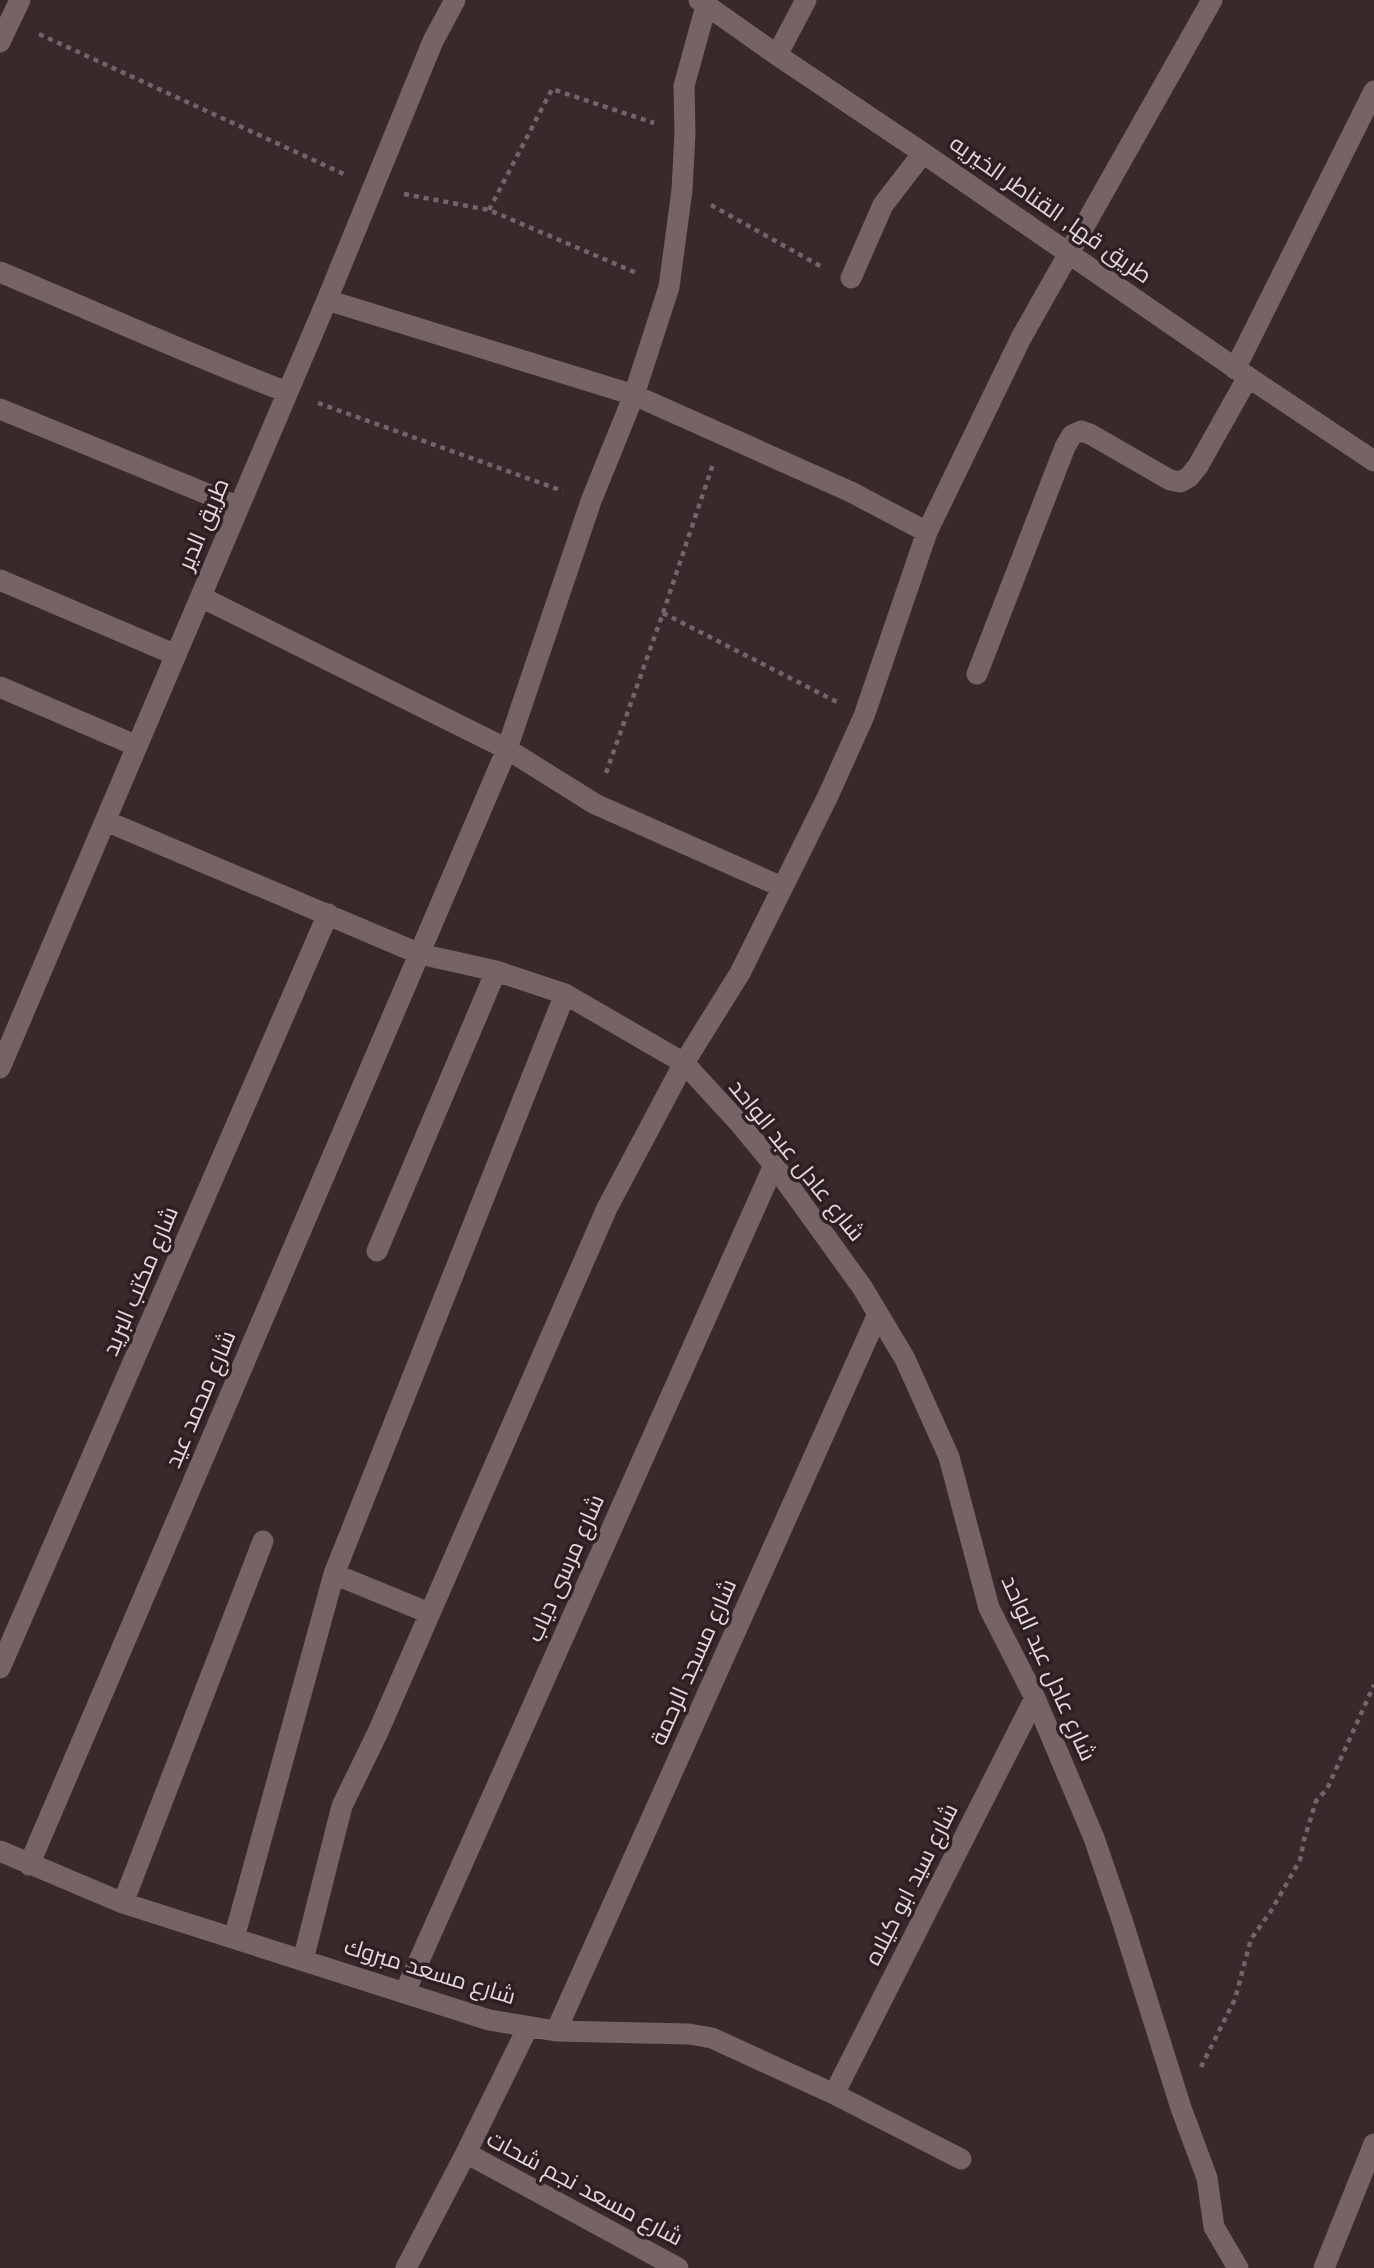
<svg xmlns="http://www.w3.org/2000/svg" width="1374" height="2268" font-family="Arial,Cairo,sans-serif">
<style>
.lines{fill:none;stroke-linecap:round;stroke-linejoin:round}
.path{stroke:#736567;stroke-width:4.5;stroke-dasharray:5 5;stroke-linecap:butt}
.minor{stroke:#766365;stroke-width:21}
.labels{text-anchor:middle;stroke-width:7;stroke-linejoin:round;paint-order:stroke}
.street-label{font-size:23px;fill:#e5dadb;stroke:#2e1f21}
</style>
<rect width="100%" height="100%" fill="#39292b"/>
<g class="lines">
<path class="path" d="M39,34L346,175
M404,194L489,210L639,274
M711,205L822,267
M489,210L552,89L654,123
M318,403L563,491
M663,613L837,702
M606,773L663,613L713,464
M1201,2067L1235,1999L1251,1939L1271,1911L1300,1860L1304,1840L1316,1801L1327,1789L1374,1685"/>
<path class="minor" d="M699,0L777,55L923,153L1248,377L1374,461
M0,42L20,0
M777,55L806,0
M0,272C96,312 190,355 287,392
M851,278L883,205L923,153
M327,300L634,395L851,492L927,532
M1235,369L1374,91
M0,409L239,507
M0,580L176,655
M201,597L507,749L595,804L782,887
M977,674L1065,447L1072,435L1081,431L1090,434L1170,480L1180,482L1189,477L1198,466L1248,377
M0,687L137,746
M106,821L420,954L496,971L565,994L684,1063L741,1125L774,1165L862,1287L905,1359L949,1457L989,1608L1035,1698L1094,1838L1122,1920L1181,2108L1207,2178L1214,2227L1238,2268
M0,1068L327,300L433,41L455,0
M377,1251L496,971
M334,1574L429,1613
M0,1668L328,914
M0,1851L123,1903L489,2020L556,2031L689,2034L712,2038L834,2094L961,2159
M29,1865L507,749L591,501L634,395L669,287L682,190L685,133L684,86L706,6
M123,1903L263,1541
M234,1938L334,1574L565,994
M303,1960L342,1806L378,1732L607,1208L684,1063L740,973L828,796L864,716L927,532L1021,338L1212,0
M405,1992L774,1165
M556,2031L878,1314
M834,2094L1035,1698
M466,2153L678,2268
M406,2268L466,2153L528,2027
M1324,2268L1374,2144"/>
</g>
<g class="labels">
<g class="street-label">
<text transform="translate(1051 209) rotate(35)" y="8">طريق قها, القناطر الخيريه</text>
<text transform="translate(203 524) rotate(-67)" y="8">طريق الدير</text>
<text transform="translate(797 1160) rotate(51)" y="8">شارع عادل عبد الواحد</text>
<text transform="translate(140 1281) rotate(-67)" y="8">شارع مكتب البريد</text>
<text transform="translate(200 1399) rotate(-67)" y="8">شارع محمد عيد</text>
<text transform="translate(565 1568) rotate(-66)" y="8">شارع مرسى دياب</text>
<text transform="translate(693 1662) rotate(-66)" y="8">شارع مسجد الرحمة</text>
<text transform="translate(1049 1668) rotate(66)" y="8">شارع عادل عبد الواحد</text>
<text transform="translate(911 1884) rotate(-63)" y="8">شارع سيد ابو كيلاه</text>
<text transform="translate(430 1971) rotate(17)" y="8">شارع مسعد مبروك</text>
<text transform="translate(585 2188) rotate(28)" y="8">شارع مسعد نجم شحات</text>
</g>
</g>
</svg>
